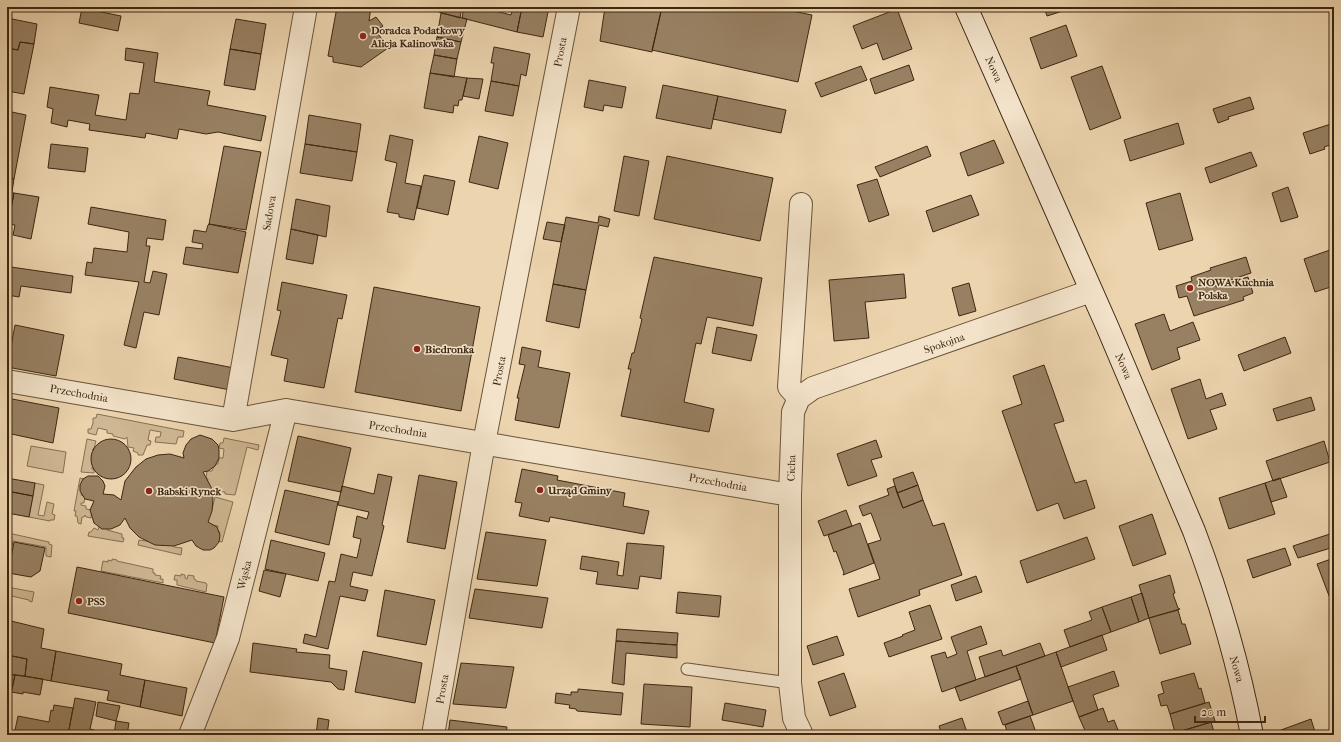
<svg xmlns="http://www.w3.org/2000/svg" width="1341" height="742" font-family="'IM FELL French Canon',serif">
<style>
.green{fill:#ceb793;stroke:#867052}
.building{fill:#988163;stroke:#3d2811}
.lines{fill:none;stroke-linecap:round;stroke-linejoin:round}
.lane-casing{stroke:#695338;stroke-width:13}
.street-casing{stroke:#695338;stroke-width:24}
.secondary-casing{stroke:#3d2811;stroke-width:24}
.lane{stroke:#f3e3ca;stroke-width:11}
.street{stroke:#f3e3ca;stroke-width:22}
.secondary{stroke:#f3e3ca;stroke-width:22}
.poi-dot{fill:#8f2418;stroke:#f3e3ca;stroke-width:1.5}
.labels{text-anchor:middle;stroke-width:3;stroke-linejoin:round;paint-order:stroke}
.poi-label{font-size:11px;font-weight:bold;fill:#3d2811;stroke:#f3e3ca;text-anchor:start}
.street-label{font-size:11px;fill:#3d2811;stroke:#f3e3ca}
</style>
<rect width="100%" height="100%" fill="#ecd4ae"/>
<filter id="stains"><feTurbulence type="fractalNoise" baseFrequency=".005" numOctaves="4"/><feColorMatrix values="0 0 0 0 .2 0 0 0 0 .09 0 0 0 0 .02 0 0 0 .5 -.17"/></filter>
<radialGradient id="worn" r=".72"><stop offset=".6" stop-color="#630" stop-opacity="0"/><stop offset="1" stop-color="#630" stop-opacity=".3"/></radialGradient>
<path class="green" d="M97,414L184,431L183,437H178L176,444L155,442L156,437H160L161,432L150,430L148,440L151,441L150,445H147L143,455H138V453L133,451L134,448L128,447L127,437L125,439L113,436V434L107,433V430L98,428L96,435L88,433V429H91L93,423V418H96Z
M224,438L259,445L258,450L247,447L235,495L225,494V492L209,490L207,484L208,479L206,478L207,471H212L215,464H218L219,458H223L224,449L219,448L220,443H223Z
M87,439L96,441L94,448L92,450L97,451L94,459H96L95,468L92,467V469L94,470V473L81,472Z
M31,446L66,452L63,473L27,466Z
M80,478L84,479L81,495L85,496L84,503H81V505L86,506V509L92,510L91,518L86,517L85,515L84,517H82L81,524L78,523L77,516H75L76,511H74Z
M35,483L44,485L38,515L44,516L47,502L54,504L52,514L55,515L54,520H50V521L29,517Z
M215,497L233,502L222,542L218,541L220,532L217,531L218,526L205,524L212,510Z
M99,527L107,528V530L122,534V538H124L123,542L88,536L89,532H91L94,528L98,530Z
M8,533L49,542V544L52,545L51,557L46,556V547L13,541L7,573Z
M139,540L174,545V547L182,548L181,555L138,545Z
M112,559L117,560V561L153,569V573H155V575L161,576L160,579H163V583L101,571L103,561L108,562V560L112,561Z
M181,574L185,575V578L187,579L188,575L194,576V579L196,580V581L206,583L207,585L206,592L177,585V580H174L175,575L181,576Z
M7,587L34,592L32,602L29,601V600L7,595Z"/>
<path class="building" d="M337,7H371L369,21L376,17L383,26L376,31L388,48L361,67L333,62V57L328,56Z
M440,7H462L460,18L439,12Z
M464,7H480L511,15L513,7H522L517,32L462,18Z
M522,7H549L543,37L517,32Z
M605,7H662L652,52L600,41Z
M662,7H772L812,15L798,82L652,50Z
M1044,7H1075L1047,16Z
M82,8L121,16L118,31L79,23Z
M897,9L912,49L883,60L877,43L862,49L853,26Z
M441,13L467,19L461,42L437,37Z
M7,18L37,24L34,44L20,42L18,50L7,48Z
M236,19L266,24L261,54L230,49Z
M1066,25L1077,56L1041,69L1030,38Z
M437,37L461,42L457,59L434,55Z
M20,42L34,44L24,94L7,91V48L18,50Z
M494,47L530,54L526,76L521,74L519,86L491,81L494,63H491Z
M126,48L158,53L154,82L210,91L207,105L266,116L261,141L218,132L206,134L179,129L177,139L146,133L145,138L89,130L90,124L68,120L67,127L51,123L53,109L47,107L50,87L99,95L95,115L126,120L130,93L139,94L144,63L125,60Z
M230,49L261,54L255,90L224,85Z
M434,55L457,59L454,77L430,73Z
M909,65L914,80L875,94L870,79Z
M861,66L867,80L821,97L815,83Z
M1102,66L1121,118L1090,130L1071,77Z
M430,73L467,78L462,100H459L458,106L454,105L453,113L424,108Z
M467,78L483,79L479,99L463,96Z
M589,80L626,87L622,108L604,105L603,111L584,107Z
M491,81L519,86L513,116L485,111Z
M663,85L718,96L711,129L656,118Z
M718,96L786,110L781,133L713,119Z
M1250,97L1254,109L1228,117L1229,119L1218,123L1213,109Z
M7,111L26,115L14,179L7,178Z
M309,115L361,124L357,152L305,144Z
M1178,123L1184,144L1130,161L1124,140Z
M1334,123V146L1333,144L1324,147L1325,149L1310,154L1303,133Z
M390,135L413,140L405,183L421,186L414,220L399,217V214L387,212L397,163L385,160Z
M479,136L508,143L498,189L469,182Z
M994,140L1004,163L968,176L960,153Z
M51,144L88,148L85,172L48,168Z
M305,144L357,152L352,181L300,173Z
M224,146L261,152L246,230L209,224Z
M927,146L931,156L880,177L875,167Z
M1251,152L1257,166L1210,183L1205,168Z
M624,156L649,161L639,216L614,211Z
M667,156L773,178L760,241L654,219Z
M424,175L455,181L448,215L417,208Z
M7,178L14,179L12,192H7Z
M877,179L889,215L869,222L857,185Z
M1288,187L1298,217L1281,222L1272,193Z
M7,192L14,193L7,231Z
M14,193L39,197L31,239L13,235L15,225L8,224Z
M1180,193L1193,240L1159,250L1146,203Z
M971,195L979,215L933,232L926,211Z
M296,199L330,206L326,237L291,229Z
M91,207L166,220L163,240L147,238L146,246H150L144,282L150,283L153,271L167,274L159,315L144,312L136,348L124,345L139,282L85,275L87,262L92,263L94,248L127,252L129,232L88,224Z
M599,216L610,219L608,227L599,225L586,290L553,284L566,217L598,223Z
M547,222L565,225L561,242L543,239Z
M209,224L246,232L238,273L183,264L186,247L202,249L203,244L192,242L194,230L206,232L208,225Z
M291,229L318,235L313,264L286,259Z
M1334,249V262L1330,250Z
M1330,250L1334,262V286L1315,292L1304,259Z
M654,257L762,278L753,326L707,317L701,344L696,343L684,402L714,409L709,432L621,416L631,369H628L632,353H634L642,319L640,318Z
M1246,257L1251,273L1216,285V287L1248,277L1253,293L1243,297L1244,300L1194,316L1187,296L1179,298L1176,286L1192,281L1191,277L1211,270L1210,268Z
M11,267L73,276L71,293L21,286L19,297L7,295Z
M904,274L906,298L865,302L869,338L834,341L829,280Z
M282,282L347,295L342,319L338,318L324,388L284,381L288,359L271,355L281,311L277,310Z
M969,283L976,311L959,316L952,288Z
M553,284L586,290L579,328L546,321Z
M374,287L480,307L461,411L355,392Z
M1164,314L1170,331L1193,322L1200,340L1177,348L1180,359L1152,370L1135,324Z
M15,325L64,335L56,376L7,367Z
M717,327L757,335L751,361L712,353Z
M1285,337L1291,353L1244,371L1238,355Z
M522,347L541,351L538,367L570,373L559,428L515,420L519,398H517L525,365L519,364Z
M178,357L234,368L230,390L174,379Z
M1044,365L1064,421L1054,424L1075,483L1086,480L1095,508L1064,519L1058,503L1037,511L1002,411L1022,404L1013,376Z
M1200,379L1206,399L1222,393L1226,405L1210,410L1217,429L1188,439L1171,389Z
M1311,397L1315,410L1277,421L1273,409Z
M7,398L59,408L53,443L7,433Z
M200,435L212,439L218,445L219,450V458L215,466L208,471L203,472L211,487L213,499L212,511L208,522L217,527L220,535L219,542L214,548L210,550H203L196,546L192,540L174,546L155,545L139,537L130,528L125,518L120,525L111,529H102L94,523L90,510L94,501L85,499L80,491V485L83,479L88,476H98L103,481L105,486L103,494L114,495L121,500L125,481L136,467L146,459L158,455L170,454L184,458L183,453L186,445L191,439Z
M298,436L351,448L341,492L288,481Z
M91 459a20 20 0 1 1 40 0a20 20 0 1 1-40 0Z
M876,440L882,457L871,460L877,476L848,486L837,454Z
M1324,441L1330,462L1273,481L1266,461Z
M522,469L558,476L557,480L625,493L623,506L649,511L644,534L550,517L549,522L519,516L522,503L515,502Z
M913,472L918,485L897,493L893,479Z
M378,474L392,477L382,525L384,526L372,576L353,572L350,586L368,590L365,601L340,596L328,649L303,643L305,634L316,637L329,581L335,582L341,554L357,558L361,539L353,537L357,516L367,519L369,512L338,505L342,486L374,494Z
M419,475L457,482L445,549L407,542Z
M7,478L35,483L33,496L7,491Z
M1280,478L1287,497L1271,502L1265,483Z
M1265,483L1275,514L1229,529L1219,498Z
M918,485L923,500L903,508L897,493Z
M895,486L903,508L923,500L933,526L944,523L962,575L919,590L920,595L858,617L849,589L880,579L868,544L881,540L871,513L863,516L859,506L889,495L887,489Z
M285,490L338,502L329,545L275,532Z
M7,491L33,496L29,517L7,513Z
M846,510L852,526L824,536L818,521Z
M1152,514L1166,554L1133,566L1119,526Z
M860,523L874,563L843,575L844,573L836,551L834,552L828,535Z
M486,532L546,540L537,586L477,579Z
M1333,533L1334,547L1298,558L1293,546Z
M1087,537L1095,559L1027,583L1020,561Z
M271,540L325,553L318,581L265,569Z
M14,542L45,548L40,571L31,577L8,573Z
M627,543L664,546L661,579L640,576L638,589L596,584L598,572L580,569L582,556L619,562L617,575L623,576Z
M1285,548L1291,565L1253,578L1247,560Z
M1334,558V600L1331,601L1317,564Z
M77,567L224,597L215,643L68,613Z
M264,570L286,574L280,597L259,591Z
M1170,575L1175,593L1173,594L1178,608L1180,609L1149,618L1139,585Z
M976,576L982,592L956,601L951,585Z
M475,589L548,598L542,628L469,618Z
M385,590L435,600L426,645L377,636Z
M678,592L721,596L719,617L676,613Z
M1142,593L1149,618L1139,622L1131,597Z
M1131,597L1139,622L1111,632L1102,607Z
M930,605L942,639L889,657L884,643L903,636L902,635L915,630L909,612Z
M1102,607L1111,632L1070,647L1064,630L1092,620L1089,612Z
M1178,610L1182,624H1185L1191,644L1160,654L1149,618Z
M7,620L44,629L41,648L56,651L51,681L25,676L27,659L7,655Z
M981,626L987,644L967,651L976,680L942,692L931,656L945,652L947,658L957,654L951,637Z
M617,629L678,633L677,645L616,641Z
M1102,635L1107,650L1061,667L1056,652Z
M837,636L844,655L813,665L807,646Z
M616,641L677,645V658L626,653L624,685L612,683Z
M253,643L297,649L296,652L330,655L329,668L347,671L344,690L338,689L331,682L250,672Z
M1040,643L1045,656L985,677L979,657L1001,650L1003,656Z
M56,651L122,664L120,675L145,680L140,707L107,700L109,691L51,681Z
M363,651L422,663L415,703L355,692Z
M1056,652L1073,701L1033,715L1016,666Z
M7,655L27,659L25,676L7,674Z
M461,663L514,667L506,708L453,704Z
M1016,666L1021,679L960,701L955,687Z
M1114,671L1119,686L1093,695L1098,710L1079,717L1068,687Z
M844,673L856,707L830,716L818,682Z
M1194,673L1199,689L1201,688L1205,703L1170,714L1167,705L1161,706L1158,695L1164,693L1161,682Z
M7,674L15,675L7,714Z
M15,675L43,679L40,695L23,692V694L11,692Z
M145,680L187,688L182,716L140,707Z
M644,684L692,687L690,727L641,724Z
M578,689L623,693L621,715L577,711L576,709L569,708L570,705L555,703L556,693L571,695V692H578Z
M75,698L96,702L90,729L111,735H68Z
M1028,701L1033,715L1003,725L998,712Z
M98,702L120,706L116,721L96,716Z
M1209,702L1215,721L1175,733L1170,714Z
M725,703L766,710L763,727L722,720Z
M54,705L73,708L68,735H14L18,716L49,722L51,710L53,711Z
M1103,708L1108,722L1114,720L1120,735H1087L1079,717Z
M1030,716L1037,735H1008L1005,725Z
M318,718L329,720L327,735H316Z
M962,718L968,735H942L939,726Z
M1311,719L1316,735H1283L1281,730Z
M450,720L507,727L506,735H448Z
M116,721L129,723L127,735H114Z
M1211,722L1215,735H1179L1178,732Z"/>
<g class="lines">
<defs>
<path id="lane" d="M687,669L790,683"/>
<path id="street" d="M801,204L789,387L799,398L793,412L790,495V683L794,718L802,735
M7,381L233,420L286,410L790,495
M799,398L813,388L1091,291
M233,420L306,7
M190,735L228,638L286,410
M433,735L484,443L569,7"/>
<path id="secondary" d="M966,7L1107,326L1194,531C1219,597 1239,666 1252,735"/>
</defs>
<use href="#lane" class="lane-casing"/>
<use href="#street" class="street-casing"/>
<use href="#secondary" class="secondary-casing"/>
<use href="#lane" class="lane"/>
<use href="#street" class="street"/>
<use href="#secondary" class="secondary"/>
</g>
<g class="poi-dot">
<circle cx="363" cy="36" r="4"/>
<circle cx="1190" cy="288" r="4"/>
<circle cx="417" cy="349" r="4"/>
<circle cx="540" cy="490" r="4"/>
<circle cx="149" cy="491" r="4"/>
<circle cx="79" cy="601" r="4"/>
</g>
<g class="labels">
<g class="poi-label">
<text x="371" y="34">Doradca Podatkowy<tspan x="371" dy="13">Alicja Kalinowska</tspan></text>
<text x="1198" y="286">NOWA Kuchnia<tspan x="1198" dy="13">Polska</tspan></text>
<text x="425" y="353">Biedronka</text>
<text x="548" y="494">Urząd Gminy</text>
<text x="157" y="495">Babski Rynek</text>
<text x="87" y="605">PSS</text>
</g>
<g class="street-label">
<text transform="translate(560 52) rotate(-79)" y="4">Prosta</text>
<text transform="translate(994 69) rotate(66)" y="4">Nowa</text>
<text transform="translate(269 213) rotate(-80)" y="4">Sadowa</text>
<text transform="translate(944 343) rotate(-19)" y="4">Spokojna</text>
<text transform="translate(1124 366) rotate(67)" y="4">Nowa</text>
<text transform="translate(499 371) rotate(-79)" y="4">Prosta</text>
<text transform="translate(79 393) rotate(10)" y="4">Przechodnia</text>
<text transform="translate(398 429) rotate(9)" y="4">Przechodnia</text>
<text transform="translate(791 468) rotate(-88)" y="4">Cicha</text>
<text transform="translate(718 482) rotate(10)" y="4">Przechodnia</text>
<text transform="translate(244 575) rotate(-76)" y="4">Wąska</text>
<text transform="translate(1237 669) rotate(74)" y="4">Nowa</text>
<text transform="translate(442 689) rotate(-80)" y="4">Prosta</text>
</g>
</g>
<rect width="1341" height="742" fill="none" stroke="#ecd4ae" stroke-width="24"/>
<rect x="8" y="8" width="1325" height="726" fill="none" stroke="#3d2811" stroke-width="2"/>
<rect x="12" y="12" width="1317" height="718" fill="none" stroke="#3d2811"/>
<path d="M1195 716v6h70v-6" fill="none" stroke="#3d2811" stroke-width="2"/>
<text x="1201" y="716" font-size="12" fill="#3d2811" stroke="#f3e3ca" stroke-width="3" paint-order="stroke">20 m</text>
<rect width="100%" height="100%" filter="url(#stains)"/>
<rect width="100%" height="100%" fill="url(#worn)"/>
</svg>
